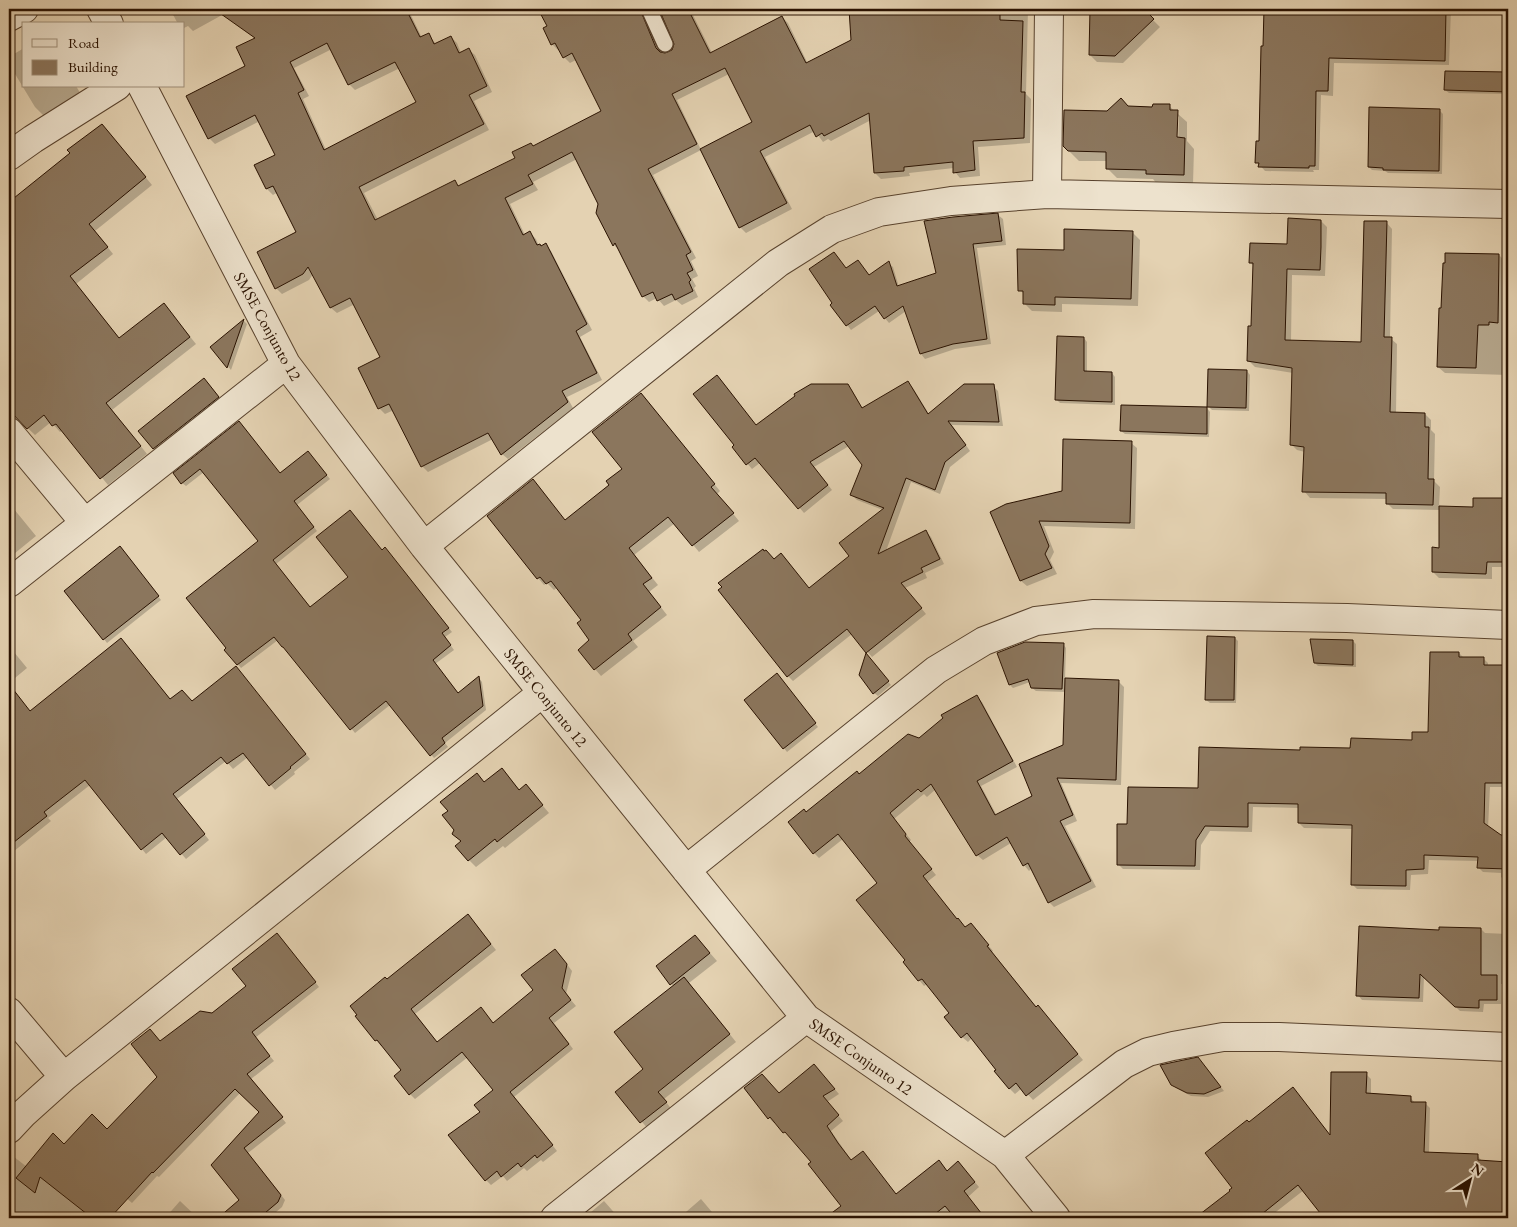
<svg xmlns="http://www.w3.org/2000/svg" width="1517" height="1227" font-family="'EB Garamond',serif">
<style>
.shadow{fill:#0003;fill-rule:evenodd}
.building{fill:#8b765d;stroke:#2a1201;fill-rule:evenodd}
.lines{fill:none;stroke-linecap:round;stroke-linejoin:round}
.service-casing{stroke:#58422d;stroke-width:18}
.minor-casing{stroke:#58422d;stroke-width:30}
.service{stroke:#ede2cd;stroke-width:15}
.minor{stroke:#ede2cd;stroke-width:28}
.labels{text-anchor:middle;stroke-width:4;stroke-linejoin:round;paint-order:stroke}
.street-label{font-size:16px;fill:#2a1201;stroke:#ede2cd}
</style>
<rect width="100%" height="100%" fill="#e4d2b2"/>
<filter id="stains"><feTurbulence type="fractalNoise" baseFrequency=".004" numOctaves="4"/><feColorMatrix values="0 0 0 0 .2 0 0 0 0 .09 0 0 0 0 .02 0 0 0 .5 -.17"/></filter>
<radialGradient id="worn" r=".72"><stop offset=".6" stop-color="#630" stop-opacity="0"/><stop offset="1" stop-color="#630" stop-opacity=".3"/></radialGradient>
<path class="shadow" d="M170,9H408L422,38L429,35L436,44L451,37L457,43L461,53L469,50L475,55L492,92L474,101L489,130L364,193L378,220L455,182L460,187L517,158L534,147L602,111L576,60L570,63L564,57L560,49L558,50L552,44L544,28L548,26L540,9H648L646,20L661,53L663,55L674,50L675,40L661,9H690L712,53L782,17L788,23L808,64L853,40L850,9H1028L1026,94L1031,99L1030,143L978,147L980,176L960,178L955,172L954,168L909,173L910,176L881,179L875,173L871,120L831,141L828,139L823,142L815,131L765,157L792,209L746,233L740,227L701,150L653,175L696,258L691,261L698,276L692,279L696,286L694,288L698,297L682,305L676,300L664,306L657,298L649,302L643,296L620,251L614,245L597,213L600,204L577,159L533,182L538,190L510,204L525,235L530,233L536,239L539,246L541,247L545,245L551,251L592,330L580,337L602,380L567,397L573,408L508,459L502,454L493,439L428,472L422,466L394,410L385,414L379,408L382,358L355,304L337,313L331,308L313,274L309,280L282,294L276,288L298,232L278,192L273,195L267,189L256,166L276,155L260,121L215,144L209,138L247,66L256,39L241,28L233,9L193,31L188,26L184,28V24H178ZM332,49L349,84L355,90L400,68L418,103L326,150L303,99L309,96L294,68ZM729,74L754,122L701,150L677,100Z
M1091,9H1155L1156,10L1149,16L1160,27L1123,63L1097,62L1090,55Z
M1265,9H1451L1449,65L1334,63L1333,96L1321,95L1319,170H1313L1314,172L1265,171L1257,162L1260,142Z
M24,48V86H76L82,96L46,118L35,107L9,64V57Z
M1446,72L1508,73V94L1449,93L1445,90Z
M1169,106L1187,122V141L1194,149L1193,184H1157L1153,179L1117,178L1107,168V161H1079L1064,146L1108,113L1128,107L1153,108ZM1176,114L1179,117L1178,143H1175Z
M1439,110L1443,114L1442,174L1388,173L1385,171L1372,170L1369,167Z
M109,133L152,185L95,231L113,254L76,284L120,339L170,312L196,344L112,410L147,454L108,485L63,430L60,432L51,422L35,435L16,417L9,407V204L72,154Z
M998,215L1003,219L1006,245L977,248L991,344L955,349L925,359L921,354L906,311L889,323L879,311L851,330L832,305L846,269L858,261L870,276L888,263L893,267L899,287L938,274Z
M1321,221L1327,227L1325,276L1292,275L1291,341L1362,343L1386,222L1392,229L1390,338L1397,344L1396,413L1425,414L1431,420V430L1435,434L1434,481L1440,487L1439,507L1474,508V499L1508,500V567H1492V579L1439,578L1433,572L1440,549V510L1393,509L1387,503V499L1310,498L1304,491L1305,452L1297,450L1291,444L1293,373L1255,367L1249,361L1252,327L1254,266L1250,263L1289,245Z
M1133,233L1140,240L1138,306L1062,304V312L1032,311L1025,304V295L1020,290L1065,251Z
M1499,255L1506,262L1504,334H1508V375L1445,373L1438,367Z
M244,321L247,324L231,370L212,347Z
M1084,338L1087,342V373H1112L1115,377V405L1060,403L1057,400Z
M1247,371L1250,375L1249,411L1212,410L1208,406Z
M208,383L222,401L157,452L139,431Z
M908,383L913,388L929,414L993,386L998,391L1003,426L952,425L970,451L950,467L940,494L911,482L886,551L926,532L931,537L944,564L925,573L927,578L905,588L926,614L872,657L852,634L793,681L788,676L771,556L809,589L851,556L883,510L857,500L852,495L863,465L849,446L814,467L832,490L804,513L761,462L752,469L733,447L757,426L847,385L852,390L863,409Z
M647,401L720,491L717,494L739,521L699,552L675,523L634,555L658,585L649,592L667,615L633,641L638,647L601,676L595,669L591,641L583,620L558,587L554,590L547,583L544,585L538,578L565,521L610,485L623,469Z
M1207,408L1210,412L1209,437L1125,434L1121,431Z
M239,423L280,474L311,456L330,479L297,505L317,531L276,564L311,608L382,551L389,553L452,632L445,637L454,650L435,664L459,694L479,678L482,682L486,710L445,743L448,747L434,758L390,705L355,733L288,650L278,640L241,668L226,650L260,541L204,472L186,486L182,483Z
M1131,443L1137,448L1135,529L1044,526L1054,552L1050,560L1057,574L1027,586L1021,581L991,512L1063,492Z
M9,503L36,536L9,558Z
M123,551L161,600L107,643L104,639Z
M1235,638L1238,641L1236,703H1210L1206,700Z
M121,639L171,700L192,703L236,667L310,759L294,772L295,774L275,790L248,757L233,769L226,761L177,799L209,840L186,859L167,837L146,854L90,785L48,818L51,821L13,852L9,848V685L30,712Z
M1353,641L1356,644V667L1318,666L1315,663Z
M1063,644L1066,648L1065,680L1119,682L1124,687L1121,785L1061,783L1077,821L1065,826L1096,887L1054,907L1049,902L1032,868L1029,871L1024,865L1011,843L983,860L977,855L936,789L927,797L924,794L894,819L911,840L909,842L936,875L927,882L958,920L966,928L976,930L993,951L992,952L1037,1008L1043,1012L1083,1060L1033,1100L1022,1088L1015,1094L1010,1089L996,1071L998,1070L972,1038L968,1042L962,1037L951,1013L927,984L924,986L919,980L907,960L879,883L843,839L819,858L814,853L807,813L859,776L919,739L977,697L982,702L1017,767L981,786L997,816L1034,797L1064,746L1066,692L1036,691L1032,688L1030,682L1013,688L1010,685Z
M9,646L27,668L9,683Z
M1459,653L1464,658H1483L1488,663V666L1508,667V787H1490L1488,828L1508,842V882H1506L1501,877V873L1483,872L1478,867L1479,861L1429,860L1428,874L1411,875L1410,890L1357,889L1352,884L1353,829L1304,828L1299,823V808L1253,807L1252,832L1210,831L1201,845L1200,870L1123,869L1118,864L1128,825L1199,789L1301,751L1352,749L1413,741L1429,734Z
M869,658L891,685L878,696L874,693Z
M780,678L818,727L787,752L746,700Z
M502,769L520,790L526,786L549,813L505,848L503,846L476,867L469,860L462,842L454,834L456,830L449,811L477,774L485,783Z
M473,921L496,950L415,1014L438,1043L493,1024L535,990L560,955L572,971L566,994L576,1006L554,1023L573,1049L514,1097L557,1151L543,1162L541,1160L527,1171L524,1168L507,1181L503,1176L491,1185L486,1180L481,1112L494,1090L468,1057L415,1099L410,1094L403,1071L383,1045L381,1046L376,1040L357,1016L387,981Z
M1481,929L1485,933L1508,934V984H1501V1004H1484L1483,1012L1460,1011L1424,977L1423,1002L1362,1000L1358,995L1440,931Z
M695,936L717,961L689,983L736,1042L664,1099L672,1110L648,1129L617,1092L645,1070L674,987L657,966Z
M282,939L319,987L255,1038L274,1061L251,1079L286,1123L248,1153L285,1200L282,1207L269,1218H244L234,1206L241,1200L213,1165L261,1112L240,1093L159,1177L157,1176L132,1203L116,1189L106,1218H9V1153L27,1167L65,1146L107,1131L159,1077L160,1042L212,1014L248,987Z
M1201,1062L1224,1091L1208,1097L1191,1096L1176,1088L1172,1084Z
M814,1065L839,1094L827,1102L843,1121L831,1131L852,1161L897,1195L944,1167L948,1172L963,1168L979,1187L968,1197L985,1218H827L842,1206L813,1162L775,1121L774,1123L769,1118L780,1094Z
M1366,1074L1371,1079V1094L1410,1097L1415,1103H1425L1430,1108L1429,1153L1477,1155L1482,1161L1508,1163V1218H1326L1304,1190L1268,1218H1198L1232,1191L1249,1123L1331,1137Z
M701,1199L717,1218H679Z
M180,1201L198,1218H165Z
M604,1201L619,1218H584Z"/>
<path class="building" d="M214,9H406L420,37L429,33L434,44L451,36L459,53L469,48L487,86L469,95L484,124L359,187L375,220L455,180L458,186L515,158L512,152L531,143L533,146L601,111L572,53L563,58L555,43L551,45L543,28L547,26L538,9H640L656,48L660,52L665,53L672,50L674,44L659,9H688L710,53L782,16L806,63L851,40L849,9H1000V20L1023,21L1021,92H1025L1024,138L973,141L975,170L953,173V162L904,167V171L874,173L869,113L824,136L822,133L816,137L810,125L760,151L787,203L739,228L700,149L752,122L725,68L672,94L697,144L648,169L691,252L686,255L693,270L687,273L691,280L689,282L693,291L675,300L672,294L657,301L653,292L642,297L615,243L613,246L596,213L598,204L572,152L528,175L533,184L505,198L523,235L530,231L537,245L540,244L541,246L546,243L587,324L576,331L597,373L562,391L568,402L501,455L488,433L421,467L389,404L378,409L358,368L380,357L350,298L330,308L308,267L303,274L275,289L257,252L296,232L273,186L266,189L254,165L275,155L255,115L208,139L186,96L245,66L236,47L255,38ZM327,43L348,85L395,62L416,102L324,150L298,93L304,90L290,62Z
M1090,9H1144L1154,19L1115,56L1089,55Z
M1264,9H1446L1445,61L1329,58L1328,91H1316L1315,166H1309V168L1258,167L1259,163H1255L1256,141H1259L1261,46H1263Z
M1445,71L1508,72V92L1444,90Z
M1121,98L1128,106L1152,107L1153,104H1170V110H1178L1177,137L1185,138L1184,175L1146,174V170L1106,169V152L1068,151L1063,146L1064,110L1107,111Z
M1369,107L1440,109L1439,171L1383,170V168L1368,167Z
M102,124L146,177L89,224L108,247L70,276L119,338L164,303L190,337L106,403L141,446L100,479L56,424L52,426L44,415L27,429L9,410V202L70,153L67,150Z
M998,213L1002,241L973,244L987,339L953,344L920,354L903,306L884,319L875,306L846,326L830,305L832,303L809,269L834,252L846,268L858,260L869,275L889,261L897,286L936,273L924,221L953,217Z
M1288,218L1321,220V247L1320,270L1287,269L1285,340L1361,342L1364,221H1387L1384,337H1392L1390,412L1425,413V427H1429L1428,479H1434L1433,505L1386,504V493L1302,492L1304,447L1290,445L1292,368L1247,361L1248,326H1251L1253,263H1249L1250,243L1287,244Z
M1064,229L1133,231L1131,299L1055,297V305L1023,304V291H1018L1017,249L1064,250Z
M1445,253L1499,254L1498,323L1489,322V325H1478L1476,368L1437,367L1439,308H1441L1443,263H1445Z
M244,319L227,368L210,347Z
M1057,336L1084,337V371L1112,372V402L1055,400Z
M1208,369L1247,370L1246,408L1207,407Z
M717,375L756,425L795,396L794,394L811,384H848L862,408L908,381L928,414L964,384H994L999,422L948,421L966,445L945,462L935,490L906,478L878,554L926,530L940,559L921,568L923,572L901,583L922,608L866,653L847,629L787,677L718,590L722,587L718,583L763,549L764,551L766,550L774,559L781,553L809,588L849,556L839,543L884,508L850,495L862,465L844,441L810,462L828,485L798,509L755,458L746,465L732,447L734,445L693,394Z
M204,378L219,397L153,449L138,431Z
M641,393L715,484L711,487L734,513L692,546L668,517L629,548L652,578L643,584L661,607L628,634L632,640L594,670L578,650L589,640L577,623L581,620L551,581L546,584L540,577L537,579L487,516L533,479L565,520L609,485L606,481L622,469L592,432Z
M1121,405L1207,407V434L1120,431Z
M239,421L280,473L308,451L327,475L294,501L314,527L273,560L310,607L348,577L316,537L350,510L382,550L385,547L449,628L442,633L451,645L433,660L458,693L479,676L483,706L442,738L445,743L430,756L386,701L350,730L283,647H282L274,637L237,665L224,650L226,648L186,598L258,541L200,469L181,484L173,473Z
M1063,439L1132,441L1130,523L1039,521L1049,546L1045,554L1052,568L1020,581L990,512L1006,504L1062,491Z
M1473,498H1506L1505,543H1508V562H1487L1486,574L1432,572V547L1439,548V506L1473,507Z
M120,546L159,596L103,640L64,591Z
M1207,636L1235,637L1234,700H1205Z
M121,638L170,699L182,690L192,701L236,666L306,754L290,767L291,768L269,786L243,753L227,764L221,757L173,794L205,834L180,855L162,833L141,850L85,780L44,812L47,816L9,846V684L30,711Z
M1310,639L1353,640V665L1314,663Z
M1025,642L1064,643L1062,689L1031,688L1028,679L1009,685L997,653Z
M1430,652H1459V657H1484V665H1508V773L1503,772V783H1485L1484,823L1501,835H1508V869L1477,868L1478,857L1424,855V869L1406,870V886L1351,885L1352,825L1298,823V804L1248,803V827L1205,826L1196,840L1195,866L1117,865V824H1127L1128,787L1198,788L1199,747L1300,750V747L1350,748L1351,738L1412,740V732H1428Z
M866,653L889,681L873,694L859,675Z
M777,673L816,723L783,749L744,700Z
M1065,678L1119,680L1116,780L1057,778L1073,815L1060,821L1091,881L1048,903L1028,863L1023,866L1007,837L976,856L931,784L921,792L918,789L890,813L906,834L905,836L932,869L923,876L957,919L958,918L965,927L971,923L989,945L987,946L1036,1007L1038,1005L1078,1054L1026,1096L1016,1083L1009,1089L994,1071L996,1070L967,1033L961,1038L944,1017L949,1013L922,979L918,981L903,962L905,960L856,900L877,883L838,834L813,854L788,822L804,809L806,812L857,771L859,774L908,734L919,738L943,718L941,715L977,695L1013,761L977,781L995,815L1032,796L1019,764L1063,745Z
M502,768L519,790L526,784L543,805L497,842L495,839L468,861L455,846L461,841L452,834L454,830L442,815L448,811L440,802L477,773L484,782Z
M468,914L491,944L411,1009L437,1042L481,1007L493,1023L533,990L521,975L555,949L567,964L562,988L571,1000L549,1018L569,1044L510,1092L553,1145L537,1158L535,1155L521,1167L518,1163L501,1177L497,1171L485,1181L448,1135L480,1112L474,1105L493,1090L462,1052L409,1095L394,1076L401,1070L377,1040L375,1041L355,1016L357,1015L350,1006L385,977L387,979Z
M1359,926L1439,930V927L1481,928V975H1497V1000H1479V1008L1455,1007L1420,974L1419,998L1356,996Z
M277,933L316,982L252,1032L270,1056L247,1074L283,1117L244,1148L281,1195L278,1202L259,1218H218L239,1200L211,1165L259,1112L235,1089L153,1173L152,1172L110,1218H92L40,1177L35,1193L16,1178L53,1133L64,1144L92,1114L107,1129L157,1077L131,1044L150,1029L160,1041L200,1011L212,1013L246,986L232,969Z
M695,935L710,953L670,985L656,966Z
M684,977L730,1034L658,1092L667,1102L640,1123L615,1092L643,1069L614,1032Z
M1198,1057L1221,1087L1204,1094L1187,1093L1171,1085L1160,1065Z
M814,1064L835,1089L823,1096L839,1115L827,1126L838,1143L851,1160L863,1151L896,1194L939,1160L947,1171L958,1161L975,1182L964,1191L985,1218H955L945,1206L930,1218H825L841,1206L808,1164L811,1162L785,1132L783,1133L770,1117L768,1119L744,1088L762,1074L779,1093Z
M1331,1072H1367L1366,1093L1411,1096V1102H1426L1424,1152L1478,1154V1160L1508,1162V1218H1324L1298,1185L1257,1218H1195L1230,1191L1229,1190L1232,1188L1205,1153L1247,1120L1249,1122L1293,1087L1330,1135Z"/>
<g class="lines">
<defs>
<path id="service" d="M649,9L665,44"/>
<path id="minor" d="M101,9L109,24
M9,17L24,9
M142,86L286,364L424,546L806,1018L1005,1155L1056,1218
M9,156L33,139L117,86
M1047,194L1049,9
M9,432L85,523
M424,546L778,263L832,229L879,212L951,201L1047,194L1508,204
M9,583L286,364
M686,870L936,670L984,641L1036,621L1094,614L1347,618L1508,625
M9,1012L64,1077
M9,1129L24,1113L64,1077L542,693
M1005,1155L1124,1064L1148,1052L1173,1046L1223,1037H1279L1508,1047
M555,1218L806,1018"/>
</defs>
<use href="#service" class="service-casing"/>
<use href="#minor" class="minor-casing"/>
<use href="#service" class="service"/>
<use href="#minor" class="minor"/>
</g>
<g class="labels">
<g class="street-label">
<text transform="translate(268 326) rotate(61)" y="6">SMSE Conjunto 12</text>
<text transform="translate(546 697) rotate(51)" y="6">SMSE Conjunto 12</text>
<text transform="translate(861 1056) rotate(35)" y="6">SMSE Conjunto 12</text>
</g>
</g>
<rect width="1517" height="1227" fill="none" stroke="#e4d2b2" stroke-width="30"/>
<rect x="10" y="10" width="1497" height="1207" fill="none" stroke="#2a1201" stroke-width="2.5"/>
<rect x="15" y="15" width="1487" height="1197" fill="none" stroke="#2a1201"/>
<rect x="22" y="22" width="162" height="65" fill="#ede2cd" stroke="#9f8f7b"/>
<rect x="32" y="39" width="25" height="8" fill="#ede2cd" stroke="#9f8f7b"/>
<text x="68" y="48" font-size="15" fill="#2a1201">Road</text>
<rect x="32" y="60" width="25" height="15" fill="#8b765d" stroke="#9f8f7b"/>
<text x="68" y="72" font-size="15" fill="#2a1201">Building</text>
<g transform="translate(1470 1180) rotate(36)" stroke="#ede2cd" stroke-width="4" paint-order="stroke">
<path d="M0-4L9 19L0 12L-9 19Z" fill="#2a1201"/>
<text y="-8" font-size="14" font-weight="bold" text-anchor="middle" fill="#2a1201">N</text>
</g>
<rect width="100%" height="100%" filter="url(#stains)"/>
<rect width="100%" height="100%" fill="url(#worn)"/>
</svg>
